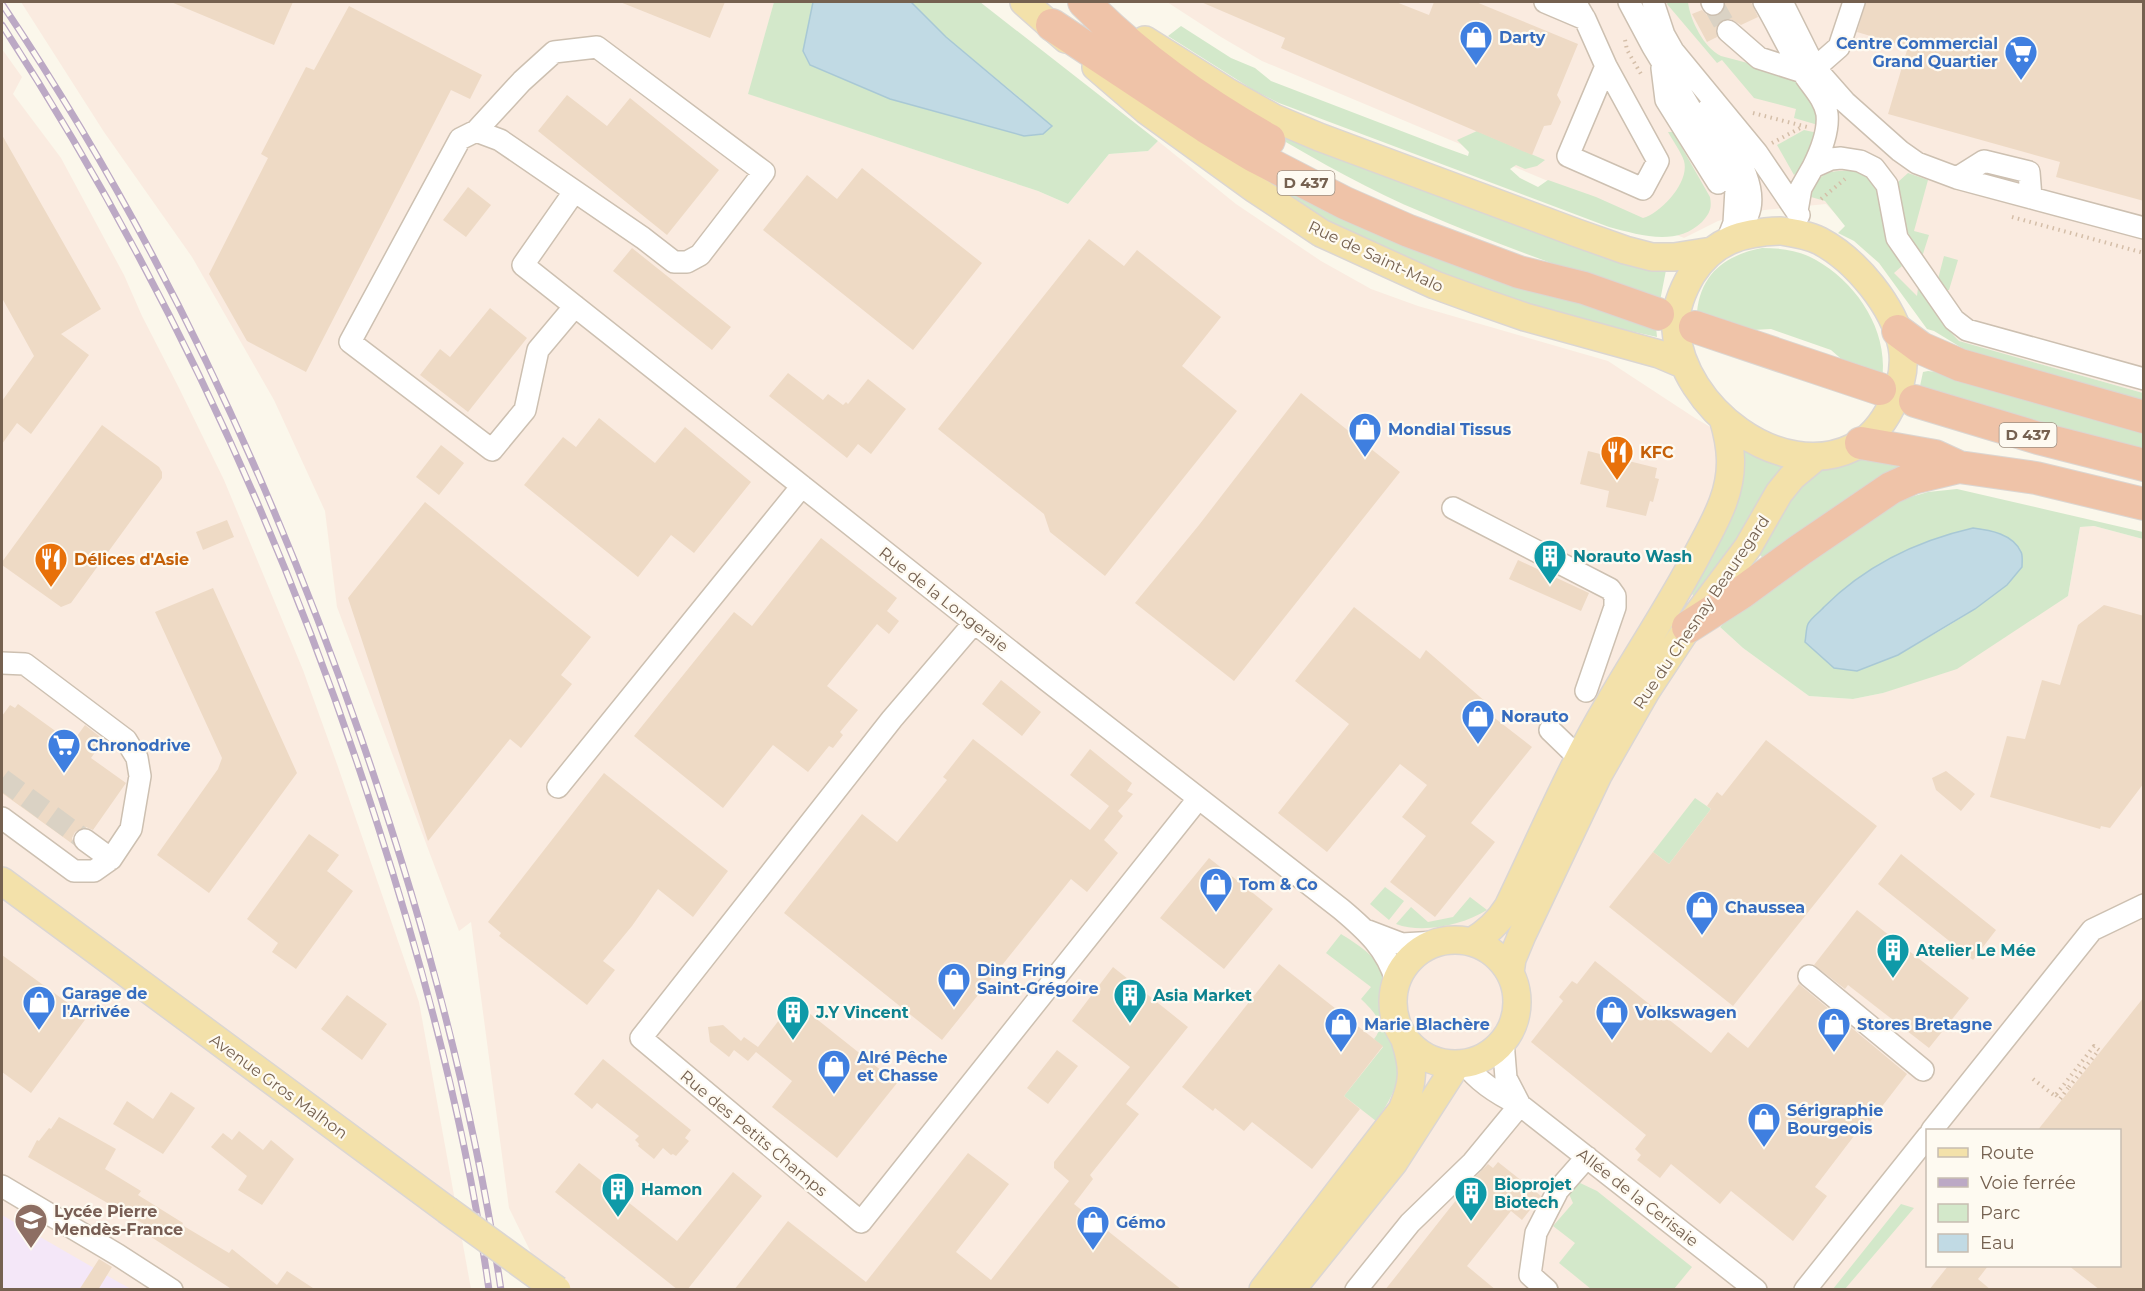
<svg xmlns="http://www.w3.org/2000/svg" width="2145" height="1291" font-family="Montserrat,sans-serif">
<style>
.commercial{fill:#faebe0;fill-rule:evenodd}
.education{fill:#f4e7f8}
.green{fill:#d3e8ca;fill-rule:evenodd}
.water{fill:#c1dae4;stroke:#a8c8d5;stroke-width:1.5}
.building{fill:#eedac5}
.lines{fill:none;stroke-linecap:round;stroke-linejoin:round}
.minor-tunnel{stroke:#dad2c4;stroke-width:21;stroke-dasharray:21 10;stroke-linecap:butt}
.minor-casing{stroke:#cdc0b1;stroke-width:24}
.major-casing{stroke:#dbd6d2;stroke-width:30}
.highway-casing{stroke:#dbd6d2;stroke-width:34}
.path{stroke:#d4bea8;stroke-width:4;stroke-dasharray:1.5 4.5;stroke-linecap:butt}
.minor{stroke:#fff;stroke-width:21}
.major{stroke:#f3e1aa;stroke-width:27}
.highway{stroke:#efc3a8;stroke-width:32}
.rail-casing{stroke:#bca9c5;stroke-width:7}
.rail{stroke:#fefaf1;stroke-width:4.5;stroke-dasharray:14;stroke-linecap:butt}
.major-bridge-casing{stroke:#dbd6d2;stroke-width:30;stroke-linecap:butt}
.major-bridge{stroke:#f3e1aa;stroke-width:27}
.labels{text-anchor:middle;stroke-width:4.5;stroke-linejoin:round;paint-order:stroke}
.shield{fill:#fefaf1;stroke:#9e8f80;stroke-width:1.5}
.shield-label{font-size:15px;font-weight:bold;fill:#756150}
.shop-label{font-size:16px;font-weight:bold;fill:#366cbe;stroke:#fefaf1;text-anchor:start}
.street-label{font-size:16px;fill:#756150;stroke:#fefaf1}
.food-label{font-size:16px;font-weight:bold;fill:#c56008;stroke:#fefaf1;text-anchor:start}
.culture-label{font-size:16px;font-weight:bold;fill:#0d838f;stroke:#fefaf1;text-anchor:start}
.education-label{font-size:16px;font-weight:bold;fill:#785e54;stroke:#fefaf1;text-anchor:start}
</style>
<rect width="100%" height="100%" fill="#fbf7eb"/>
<path class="commercial" d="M21,2H774L749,94L1038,191L1068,204L1109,154L1148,151L1158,141L1236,204L1321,261L1371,289L1418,306L1608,361L1695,418L1741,445L1730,591L1720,627L1743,648L1809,696L1853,699L1883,693L1902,686L2068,596L2080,527L2094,526L2143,539V1289H549L509,1208L471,922L459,931L337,607L325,511L274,400L192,257L104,132ZM1928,1130H2120V1266H1928Z
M1167,2H2143V393L1959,341L1826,204L1764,210L1718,221L1684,238L1262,61L1221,37Z
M2,49L22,77L13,94L61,158L124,275L142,316L178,386L224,480L303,670L337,764L419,1002L471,1289H2Z"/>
<path class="education" d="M2,1215L120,1283L131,1289H2Z"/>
<path class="green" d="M774,2H813L803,51L810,65L890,99L1024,136L1043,134L1021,99L946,37L911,2H980L1158,141L1148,151L1109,154L1068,204L1038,191L748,94Z
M1668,2H1688C1690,20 1704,48 1721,56L1789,74L1814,97L1818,125L1794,118L1796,109L1754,98L1722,60L1717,63L1667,4Z
M1181,26L1231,58L1255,68L1271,81L1443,147L1468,156L1469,152L1457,140L1477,131L1545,160L1537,166L1525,169L1516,165L1510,169L1520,178L1538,187L1548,180L1596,197L1643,218C1661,213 1690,182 1684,161C1681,152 1673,141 1668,132H1673L1710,197C1712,208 1710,213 1702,222C1676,247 1640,235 1609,227L1279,103L1255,91L1168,36Z
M1153,100L1656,327L1657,337L1572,318L1446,279L1302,210Z
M1258,126L1667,265L1660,301C1580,274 1501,246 1424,213C1366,189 1312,157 1258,126Z
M1804,130L1818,133L1801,169L1794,175L1777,145Z
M1855,171C1885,180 1879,211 1887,236C1890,246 1897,256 1902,266L1894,273L1917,296L1918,288L1944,325L1959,341L2143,393V403L1967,351L1934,331L1927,329L1879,263L1854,241L1838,233L1845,226L1825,201L1811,197C1817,171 1831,170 1855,171Z
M1908,173L1928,180L1914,231L1929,235L1922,257L1911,241L1907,230L1898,182Z
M1762,248C1781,248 1799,250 1816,260C1857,283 1889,331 1882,379L1846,363L1831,350L1771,329L1753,330L1697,312C1701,273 1726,255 1762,248Z
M1944,256L1958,260L1949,290H1946L1938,279Z
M1928,371L1944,373L2143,432V449L2016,417L1920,386L1923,372Z
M1741,445L1788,463L1747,528L1698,595L1694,596L1691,593Z
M1854,457L1930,464L1763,558L1758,553L1801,483L1829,465Z
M1957,489L2143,532V539L2094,526L2080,527L2068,596L1957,669L1883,693L1853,699L1809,696L1743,648L1720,627L1734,614L1897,501L1928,492ZM1973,528L2022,567C1989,606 1942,629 1898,655L1831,600C1878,561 1914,542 1973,528Z
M1695,798L1711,809L1669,864L1653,852Z
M1385,887L1404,901L1389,920L1370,904Z
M1470,897L1487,910C1463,925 1423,934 1396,924L1411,907L1428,922L1453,917Z
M1341,934C1355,943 1380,957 1382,976C1384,988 1379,1000 1382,1013C1385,1024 1389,1033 1393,1044C1405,1076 1394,1095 1376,1121L1344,1096L1383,1047L1374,1039C1387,1023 1373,1011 1361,999L1371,987L1326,953Z
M1578,1182L1597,1191L1692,1267L1674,1289H1591L1559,1263L1575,1243L1553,1226L1573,1203L1569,1194Z
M1901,1204L1914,1208L1845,1289H1833Z"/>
<path class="water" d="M813,2H911L946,37L1052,126L1043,134L1024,136L890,99L810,65L803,51Z
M1973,528C1990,530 2013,534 2021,552C2023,555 2022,563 2022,567L2007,585L1975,609L1898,655L1857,671L1834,668L1805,642C1806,637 1806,628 1808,624C1811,618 1820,612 1824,607C1866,565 1916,541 1973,528Z"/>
<path class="building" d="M171,2H293L274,45Z
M620,2H725L710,38Z
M1201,2H1396L1429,15L1434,2H1476L1578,44L1557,95L1561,102L1551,125L1544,126L1532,155L1281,48L1285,38Z
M1725,2H1751L1758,17L1741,25L1731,19H1723L1716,28L1717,37L1707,42L1692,14L1702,10L1707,15L1718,16L1724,10Z
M1866,2H2144V201L2056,177L2060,162L1888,114L1908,47L1857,32Z
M349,6L482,75L470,99L451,90L306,372L247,341L209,274L268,158L261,154L306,67L314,70Z
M567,95L607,126L630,98L719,170L667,235L538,131Z
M2,135L101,309L61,334L89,355L31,434L17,423L2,444V401L34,356L2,298Z
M862,168L982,263L913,350L763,230L807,175L837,199Z
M468,187L491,205L466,237L443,220Z
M1089,239L1124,266L1137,250L1221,317L1182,366L1237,411L1105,576L1050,532L1044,514L938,429Z
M632,248L731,327L712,350L613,271Z
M490,308L527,338L468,412L420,375L440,349L450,357Z
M788,373L823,400L828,394L843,405L846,402L848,404L868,379L906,409L871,454L858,444L847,458L769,396Z
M1301,393L1400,472L1234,681L1135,603L1199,525Z
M599,418L655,463L685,427L751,482L694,553L671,535L638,577L524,485L563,437L576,447Z
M102,425L159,467L162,472V478L71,603L61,607L2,565V562Z
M441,445L464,463L439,495L416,477Z
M1588,451L1657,468L1655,478L1659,479L1653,502L1650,501L1646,516L1606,507L1609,491L1580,484Z
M425,502L591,637L561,675L572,684L521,748L510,739L428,841L348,598Z
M227,520L234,537L203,550L196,532Z
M821,538L897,598L887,611L899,621L889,634L877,624L827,686L858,710L840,732L843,735L833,748L829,746L808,772L773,745L723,808L634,736L734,612L752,626Z
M1518,560L1589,593L1581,611L1509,579Z
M213,588L297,773L209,893L157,855L218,769L222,758L155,612Z
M2104,605L2144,616V783L2110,828L2101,826L2100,829L1990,797L2007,736L2025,739L2042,680L2060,685L2078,625Z
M1354,607L1420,659L1426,650L1487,703L1483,709L1532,747L1471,823L1495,842L1435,917L1390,882L1426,836L1402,817L1427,785L1400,764L1327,852L1278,813L1349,724L1295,681Z
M1001,680L1041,712L1022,736L982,704Z
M18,704L72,743L85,725L104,740L91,758L126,783L93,830L86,827L75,832L72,838L74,845L2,793V716L10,705L15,708Z
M973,739L1090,830L1109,806L1070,775L1090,749L1132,783L1127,791L1133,794L1118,811L1123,816L1104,840L1118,853L1087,892L1071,879L942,1040L784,913L862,814L897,842L947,780L943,777Z
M1766,740L1877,826L1733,1006L1609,907L1653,852L1669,864L1711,809L1707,806L1717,792L1722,796Z
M1946,771L1975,794L1961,811L1936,790L1932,778Z
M604,773L728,871L693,917L658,889L632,926L603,961L615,970L587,1005L499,936L501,933L488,922Z
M309,834L339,855L327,871L353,891L296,969L272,952L278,943L247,919Z
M1901,854L1996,930L1973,960L1878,884Z
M1209,858L1273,909L1224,969L1160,918Z
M1857,910L1969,998L1929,1048L1848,985L1845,989L1814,965Z
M2,955L87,1017L31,1093L2,1072Z
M1595,961L1711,1053L1728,1032L1748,1048L1799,984L1907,1074L1870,1122L1867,1119L1815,1187L1827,1196L1793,1241L1731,1191L1720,1204L1671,1164L1660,1178L1637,1160L1641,1155L1635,1149L1646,1135L1531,1042L1563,1001L1559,997L1572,981L1577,984Z
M1279,964L1383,1046L1344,1096L1360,1109L1312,1169L1252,1122L1244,1131L1215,1108L1213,1111L1182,1087Z
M1113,967L1188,1027L1126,1104L1139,1114L1090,1175L1093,1179L1074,1204L1182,1290H734L788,1221L866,1282L968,1153L1009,1184L956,1252L991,1280L1069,1181L1054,1168V1162L1130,1067L1072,1021Z
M347,995L387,1024L362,1060L321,1029Z
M2144,997V1290H2100L2069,1266H2120V1131H2037Z
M794,1001L897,1083L837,1158L772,1107L792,1081L756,1052L748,1061L734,1050L729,1057L710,1042L708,1027L723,1025L741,1041L744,1037L758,1047Z
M1057,1050L1078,1066L1048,1104L1027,1088Z
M603,1059L691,1130L685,1138L689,1141L676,1156L673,1154L671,1155L663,1148L654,1159L638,1146L639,1144L635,1140L639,1136L597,1103L592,1109L574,1094Z
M171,1092L195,1108L163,1154L113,1124L127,1101L153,1119Z
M59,1117L116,1149L105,1169L141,1191L138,1195L183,1223L182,1225L229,1253L232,1249L277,1285L287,1271L316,1290H233L145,1233L149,1227L28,1157L37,1140L39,1141L49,1128L51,1129Z
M239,1131L263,1150L271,1140L294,1159L262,1205L238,1190L247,1176L211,1147L223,1133L232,1140Z
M1498,1162L1541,1196L1522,1220L1511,1211L1467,1266L1496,1290H1385L1472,1180L1488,1164L1493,1168Z
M579,1163L677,1241L733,1172L762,1196L687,1290H678L555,1192Z
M99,1259L112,1267L98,1290H79Z
M1948,1266H1988L1978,1279L1991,1290H1929Z"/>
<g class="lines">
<path class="minor-tunnel" d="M1713,4L1728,31
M2,779L85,840"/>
<defs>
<path id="minor" d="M1545,2L1585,19
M1575,2L1585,19L1606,66L1658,161L1643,189L1568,156L1606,66
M1629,2L1653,47L1724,164L1736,189L1734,223L1727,241
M1653,2L1664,35L1673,51L1757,153L1799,215
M1712,2L1713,4
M1764,2C1777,24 1788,48 1802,71C1810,85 1824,97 1827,114C1829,132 1821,151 1813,167
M1782,2L1815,68L1845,102L1900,151L1917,163L1957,178L2144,228
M1728,31L1759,58L1803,72L1815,68L1839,47L1854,2
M1662,68L1666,100L1718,183
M1707,110C1727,140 1772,195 1739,228
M476,131L522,81L554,52L597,47L764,172L700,255L687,262H674L643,238L500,140L476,131L460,139L350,342L492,450L525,410L538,350L575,306
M1957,178L1984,161L2029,172L2031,198
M574,192L523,265L1048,681L1341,909C1366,930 1387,949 1396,981
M1797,211L1801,188L1813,167L1831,159L1841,158L1860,161L1874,168L1887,185L1897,238L1954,320L1967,330L2144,379
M1453,508L1610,589L1615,596V607L1586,691
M974,623L892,719L641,1038L861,1222L1198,799
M2,663L25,664L126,740L137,758L140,776L131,829L111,859L94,871H74L2,818
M1550,730L1579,758
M558,787L802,486
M85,840L111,859
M1368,931L1402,944L1437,942
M1809,976L1923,1070
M1503,1041L1506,1078L1520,1105
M1465,1064C1479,1083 1499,1095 1520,1105L1756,1290
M1932,1130L2092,930L2144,905
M2,1186L118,1255L172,1290
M1356,1290L1410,1223L1473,1162L1520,1105
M1547,1290L1530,1275L1536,1233L1558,1190L1587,1157
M1805,1290L1928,1136"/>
<path id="major" d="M1024,2L1066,39
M1145,40L1226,91L1274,118L1319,137L1577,233L1625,250L1652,257H1674L1712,251
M1096,67L1146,110L1255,189L1321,233L1435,285L1479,301L1525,317L1659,354L1685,365
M1781,231C1794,233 1808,235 1820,241C1856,260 1894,306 1902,346C1906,367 1900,389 1891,407C1883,423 1870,439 1854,447C1780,484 1682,407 1676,330C1674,310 1682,291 1692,274C1714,240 1743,232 1781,231Z
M2,881L447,1210
M1393 1002a62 62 0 1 1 124 0a62 62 0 1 1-124 0Z
M1471,942C1487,933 1498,923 1508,907C1541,839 1570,769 1609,704C1638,654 1670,606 1697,555C1706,538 1716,521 1723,502C1734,472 1732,448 1723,418
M1510,973L1512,959L1522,935L1598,775L1646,691L1688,627L1748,547L1779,493L1792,477L1816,457
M1263,1290L1402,1110C1414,1082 1414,1068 1405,1040
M1291,1290L1394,1162L1457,1064"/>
<path id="highway" d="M1084,2C1138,57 1202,102 1269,140
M1052,25L1206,127L1254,156L1345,203L1409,231L1519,272L1584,288L1658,314
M1695,327L1880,389
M1898,331L1921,348L1960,365L2144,417
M1915,401L2038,438L2144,465
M1861,443L1935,456L1959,467L2036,478L2144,504
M1688,627L1741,593L1800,550L1891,488L1913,478L1959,467"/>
</defs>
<use href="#minor" class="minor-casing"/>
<use href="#major" class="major-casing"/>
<use href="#highway" class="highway-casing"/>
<path class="path" d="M1625,40L1627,50L1641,74
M1753,113L1807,127
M1772,143L1802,127
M1821,199L1845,179
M2012,217L2144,253
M2033,1079L2055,1096L2094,1046L2099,1050L2068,1088L2070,1089
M2056,1095L2060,1099L2068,1088"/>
<use href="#minor" class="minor"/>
<use href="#major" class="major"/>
<use href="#highway" class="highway"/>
<defs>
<path id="rail" d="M2,4C154,230 271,479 360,735C423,916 473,1100 501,1290
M2,25C163,273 287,541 377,823C426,975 467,1131 489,1290"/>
</defs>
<use href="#rail" class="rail-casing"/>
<use href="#rail" class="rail"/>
<defs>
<path id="major-bridge" d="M447,1210L557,1290"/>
</defs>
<use href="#major-bridge" class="major-bridge-casing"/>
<use href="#major-bridge" class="major-bridge"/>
</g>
<defs>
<symbol id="shop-pin" viewBox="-11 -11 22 30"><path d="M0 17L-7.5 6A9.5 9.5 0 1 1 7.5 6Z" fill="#3f7fe0" stroke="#fefaf1"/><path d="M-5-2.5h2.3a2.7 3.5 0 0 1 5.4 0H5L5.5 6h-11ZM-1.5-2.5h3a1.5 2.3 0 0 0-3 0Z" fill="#fff"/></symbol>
<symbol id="supermarket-pin" viewBox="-11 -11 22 30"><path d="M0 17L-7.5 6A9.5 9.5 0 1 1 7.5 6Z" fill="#3f7fe0" stroke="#fefaf1"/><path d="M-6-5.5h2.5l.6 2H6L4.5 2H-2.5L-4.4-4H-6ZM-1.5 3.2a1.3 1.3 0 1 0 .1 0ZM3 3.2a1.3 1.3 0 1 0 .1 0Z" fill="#fff"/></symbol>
<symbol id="restaurant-pin" viewBox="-11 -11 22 30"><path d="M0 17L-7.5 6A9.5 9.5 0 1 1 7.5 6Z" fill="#e8710a" stroke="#fefaf1"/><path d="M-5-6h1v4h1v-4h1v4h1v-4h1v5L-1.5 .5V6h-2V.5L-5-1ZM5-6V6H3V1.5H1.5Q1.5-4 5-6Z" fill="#fff"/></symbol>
<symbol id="building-pin" viewBox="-11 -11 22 30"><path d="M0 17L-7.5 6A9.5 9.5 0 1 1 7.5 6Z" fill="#0f9aa8" stroke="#fefaf1"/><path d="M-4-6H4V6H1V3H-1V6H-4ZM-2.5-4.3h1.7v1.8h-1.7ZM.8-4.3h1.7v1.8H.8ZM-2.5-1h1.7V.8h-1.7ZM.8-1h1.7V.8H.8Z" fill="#fff"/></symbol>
<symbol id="school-pin" viewBox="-11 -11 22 30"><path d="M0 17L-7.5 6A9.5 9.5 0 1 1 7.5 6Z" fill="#8d6e63" stroke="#fefaf1"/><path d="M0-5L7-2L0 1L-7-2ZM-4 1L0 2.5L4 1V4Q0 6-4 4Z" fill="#fff"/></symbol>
</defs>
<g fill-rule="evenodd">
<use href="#shop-pin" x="1457" y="18" width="38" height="52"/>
<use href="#supermarket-pin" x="2002" y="33" width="38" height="52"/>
<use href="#shop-pin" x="1346" y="410" width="38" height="52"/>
<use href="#restaurant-pin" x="1598" y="433" width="38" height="52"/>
<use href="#building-pin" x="1531" y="537" width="38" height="52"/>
<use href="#restaurant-pin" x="32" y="540" width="38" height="52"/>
<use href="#shop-pin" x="1459" y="697" width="38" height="52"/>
<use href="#supermarket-pin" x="45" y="726" width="38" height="52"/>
<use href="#shop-pin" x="1197" y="865" width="38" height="52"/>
<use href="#shop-pin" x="1683" y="888" width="38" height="52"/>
<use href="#building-pin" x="1874" y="931" width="38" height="52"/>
<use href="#shop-pin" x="935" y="960" width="38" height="52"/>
<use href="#building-pin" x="1111" y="976" width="38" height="52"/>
<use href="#shop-pin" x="20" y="983" width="38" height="52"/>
<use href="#building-pin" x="774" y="993" width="38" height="52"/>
<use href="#shop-pin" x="1593" y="993" width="38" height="52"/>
<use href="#shop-pin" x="1322" y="1005" width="38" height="52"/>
<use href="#shop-pin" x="1815" y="1005" width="38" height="52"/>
<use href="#shop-pin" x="815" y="1047" width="38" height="52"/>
<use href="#shop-pin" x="1745" y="1100" width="38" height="52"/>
<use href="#building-pin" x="599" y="1170" width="38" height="52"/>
<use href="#building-pin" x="1452" y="1174" width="38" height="52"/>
<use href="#school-pin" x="12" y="1201" width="38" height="52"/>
<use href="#shop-pin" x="1074" y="1203" width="38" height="52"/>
</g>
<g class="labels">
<g class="shield">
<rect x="1277.5" y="171" width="57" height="24" rx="4.5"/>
<rect x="1999.5" y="423" width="57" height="24" rx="4.5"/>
</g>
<g class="shield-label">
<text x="1306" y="188">D 437</text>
<text x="2028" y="440">D 437</text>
</g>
<g class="shop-label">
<text x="1499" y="43">Darty</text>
<text x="1998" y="49" text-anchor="end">Centre Commercial<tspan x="1998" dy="18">Grand Quartier</tspan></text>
<text x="1388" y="435">Mondial Tissus</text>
<text x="1501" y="722">Norauto</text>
<text x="87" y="751">Chronodrive</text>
<text x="1239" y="890">Tom &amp; Co</text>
<text x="1725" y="913">Chaussea</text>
<text x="977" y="976">Ding Fring<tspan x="977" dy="18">Saint-Grégoire</tspan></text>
<text x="62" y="999">Garage de<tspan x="62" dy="18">l'Arrivée</tspan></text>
<text x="1635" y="1018">Volkswagen</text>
<text x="1364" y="1030">Marie Blachère</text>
<text x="1857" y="1030">Stores Bretagne</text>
<text x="857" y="1063">Alré Pêche<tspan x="857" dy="18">et Chasse</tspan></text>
<text x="1787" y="1116">Sérigraphie<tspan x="1787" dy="18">Bourgeois</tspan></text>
<text x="1116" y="1228">Gémo</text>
</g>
<g class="street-label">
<text transform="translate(1376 256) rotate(25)" y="6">Rue de Saint-Malo</text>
<text transform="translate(944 599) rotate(38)" y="6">Rue de la Longeraie</text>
<text transform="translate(1701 612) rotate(-56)" y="6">Rue du Chesnay Beauregard</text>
<text transform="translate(279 1086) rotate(36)" y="6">Avenue Gros Malhon</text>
<text transform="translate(754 1133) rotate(40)" y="6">Rue des Petits Champs</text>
<text transform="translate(1638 1197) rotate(38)" y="6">Allée de la Cerisaie</text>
</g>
<g class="food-label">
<text x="1640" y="458">KFC</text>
<text x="74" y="565">Délices d'Asie</text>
</g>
<g class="culture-label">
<text x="1573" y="562">Norauto Wash</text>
<text x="1916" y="956">Atelier Le Mée</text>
<text x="1153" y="1001">Asia Market</text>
<text x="816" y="1018">J.Y Vincent</text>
<text x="1494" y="1190">Bioprojet<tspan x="1494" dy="18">Biotech</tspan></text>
<text x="641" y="1195">Hamon</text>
</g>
<g class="education-label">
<text x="54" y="1217">Lycée Pierre<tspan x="54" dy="18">Mendès-France</tspan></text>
</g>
</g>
<rect width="2145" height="1291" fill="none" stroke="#756150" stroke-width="6"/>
<rect x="1926" y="1129" width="195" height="138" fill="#fefaf1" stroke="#c7bdb1" stroke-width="1.5"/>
<rect x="1938" y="1148" width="30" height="9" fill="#f3e1aa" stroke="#c7bdb1" stroke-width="1.5"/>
<text x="1980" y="1159" font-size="18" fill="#756150">Route</text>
<rect x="1938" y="1178" width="30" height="9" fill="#bca9c5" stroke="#c7bdb1" stroke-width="1.5"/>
<text x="1980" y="1189" font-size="18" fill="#756150">Voie ferrée</text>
<rect x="1938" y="1204" width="30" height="18" fill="#d3e8ca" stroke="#c7bdb1" stroke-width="1.5"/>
<text x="1980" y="1219" font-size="18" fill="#756150">Parc</text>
<rect x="1938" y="1234" width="30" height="18" fill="#c1dae4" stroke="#c7bdb1" stroke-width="1.5"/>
<text x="1980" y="1249" font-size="18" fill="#756150">Eau</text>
</svg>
